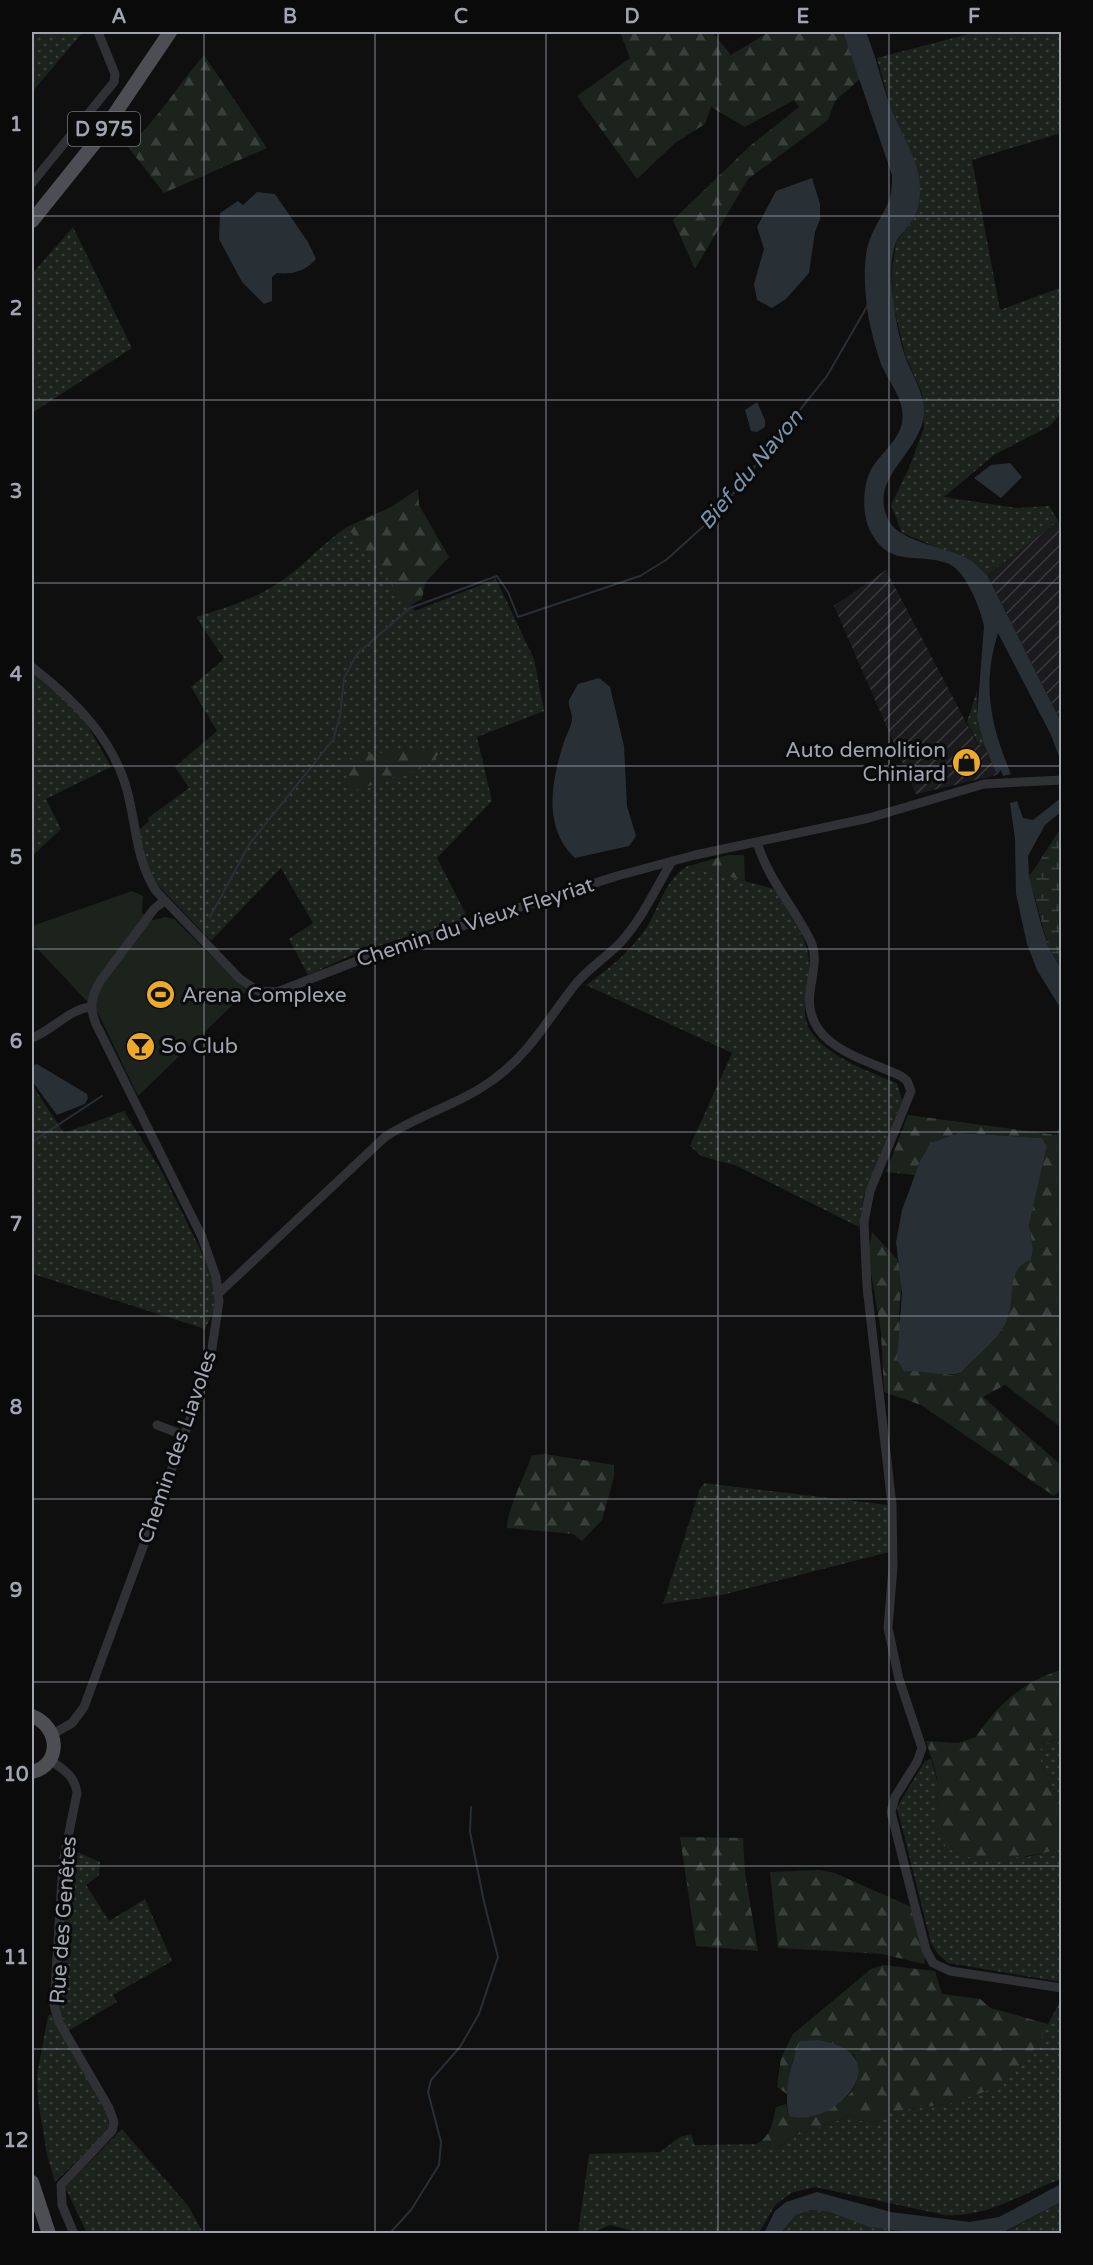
<svg xmlns="http://www.w3.org/2000/svg" width="1093" height="2265" font-family="'Varela Round',sans-serif">
<style>
.industrial{fill:url(#industrial-furrows)}
.grass{fill:url(#grass-dots)}
.forest{fill:url(#forest-firs)}
.wetland{fill:url(#wetland-marsh)}
.pitch{fill:#1b231c}
.water{fill:#282f35}
.lines{fill:none;stroke-linecap:round;stroke-linejoin:round}
.stream{stroke:#282f35;stroke-width:2}
.minor{stroke:#303135;stroke-width:9}
.primary{stroke:#4c4e54;stroke-width:14}
.grid{fill:none;stroke:#a0a5b1;stroke-width:1.5;stroke-opacity:0.55}
.labels{text-anchor:middle;stroke-width:6;stroke-linejoin:round;paint-order:stroke}
.shield{fill:#0a0a0b;stroke:#73767f;stroke-width:1.5}
.shield-label{font-size:20px;font-weight:bold;fill:#a0a5b1}
.poi-label{font-size:21px;fill:#a0a5b1;stroke:#0a0a0b;text-anchor:start}
.street-label{font-size:21px;fill:#a0a5b1;stroke:#0a0a0b}
.water-label{font-size:22px;font-style:italic;fill:#7794ac;stroke:#0a0a0b}
.neatline{fill:none;stroke:#a0a5b1;stroke-width:2}
.grid-label{font-size:20px;text-anchor:middle;font-weight:bold;fill:#a0a5b1}
</style>
<defs>
<pattern id="industrial-furrows" width="10" height="10" patternUnits="userSpaceOnUse" patternTransform="scale(1.5)"><rect width="10" height="10" fill="#1b1b1d"/><path d="M-1 1l2-2M0 10L10 0M9 11l2-2" fill="none" stroke="#39393b"/></pattern>
<pattern id="grass-dots" width="8" height="8" patternUnits="userSpaceOnUse" patternTransform="scale(1.5)"><rect width="8" height="8" fill="#1b231c"/><path d="M2 2h.1M6 6h.1" fill="none" stroke="#39403b" stroke-width="1.8" stroke-linecap="round"/></pattern>
<pattern id="forest-firs" width="22" height="20" patternUnits="userSpaceOnUse" patternTransform="scale(1.5)"><rect width="22" height="20" fill="#1b231c"/><path d="M5 1l3.5 6h-7zM16 11l3.5 6h-7z" fill="#39403b"/></pattern>
<pattern id="wetland-marsh" width="20" height="14" patternUnits="userSpaceOnUse" patternTransform="scale(1.5)"><rect width="20" height="14" fill="#1b231c"/><path d="M1 5h8M5 5V1M11 12h8M15 12V8" fill="none" stroke="#39403b"/></pattern>
</defs>
<rect width="100%" height="100%" fill="#0f0f10"/>
<path class="industrial" d="M1058,521L1062,527L1061,722L987,575Z
M886,570L978,745L984,744L997,775L916,794L834,606Z"/>
<path class="grass" d="M32,32H83L32,92Z
M976,32H1061V133L972,160L1000,310L1062,287L1061,413L1050,426L994,455L944,497L1017,508L1049,506L1058,521L987,575L969,560L902,533L891,505L909,468L924,428L922,393L906,358L893,304L892,270L896,242L912,222L916,166L890,105L877,58Z
M73,227L132,348L32,413V388L35,381L32,376V274Z
M347,527L415,611L496,579L534,659L544,711L477,737L492,801L437,858L468,918L359,952L308,975L289,939L313,923L281,868L211,941L156,883L148,867L139,830L149,821L148,818L189,788L175,767L217,731L191,687L224,659L196,617C221,609 247,602 270,588C299,572 320,545 347,527Z
M32,672L63,697L85,721L111,767L46,799L61,829L32,856Z
M977,691V717L984,744L979,745L967,722Z
M688,866L774,889C785,909 804,931 808,954C812,974 804,994 805,1014C807,1050 870,1072 897,1083L902,1100L864,1195L859,1227L737,1166L701,1156L690,1146L732,1053L586,985C609,969 631,951 647,927C660,906 665,879 688,866Z
M32,1085L64,1133L124,1111L162,1172L204,1257L214,1285L215,1308L205,1329L33,1274L32,1277Z
M704,1483L888,1505L889,1552L722,1595L663,1604L700,1489Z
M1061,1738V1810L1037,1752L1049,1742Z
M931,1759L938,1784L937,1829L1027,1857L1061,1849V1982L948,1963L938,1954L931,1943L897,1807L925,1761Z
M73,1850L100,1862L99,1875L86,1885L109,1921L145,1899L172,1961L113,1995L117,2002L68,2031L58,2006L67,1865L69,1851Z
M1061,1999V2179C1022,2193 988,2218 945,2215L815,2187L791,2193L775,2205L759,2233H641L610,2225L592,2233L578,2234L589,2154L660,2152L680,2137L691,2134L695,2145L756,2144L778,2149L789,2138L853,2115L858,2120L873,2123L890,2112L952,2103L1037,2046Z
M52,2014L108,2115L109,2130L55,2182L47,2155L38,2100L37,2075L48,2016Z
M122,2129L189,2207L203,2233H87L65,2187Z
M1061,2202V2233L1002,2234Z
M811,2210L829,2212L869,2227L924,2233L781,2234L796,2215Z"/>
<path class="forest" d="M620,32H712L731,55L769,32H843L860,79L835,101L828,120L748,179L695,269L673,220L750,146L799,107L794,100L745,127L711,107L705,124L675,143L637,179L577,96L630,58Z
M204,55L267,148L164,193L128,147C157,120 178,85 204,55Z
M418,489L419,505L449,557L425,583L422,599L409,606L347,527L391,507Z
M443,749L428,766L353,791L341,763L373,753Z
M728,855H744L745,881L688,866Z
M908,1115L1057,1135L1061,1118V1427L1005,1385L983,1397L1061,1465V1490L1054,1496L921,1405L884,1392L881,1332L868,1255L872,1232L897,1259L902,1275L899,1314L904,1370H920L952,1375L961,1373L991,1340L1016,1269L1021,1263L1031,1260L1033,1249L1029,1225L1047,1146L1042,1138L959,1133L920,1161L915,1175L886,1172Z
M545,1454L614,1465V1477L602,1520L582,1541L573,1534L507,1528C506,1512 526,1473 532,1455Z
M1061,1670V1738L1049,1742L1037,1752L1061,1810V1849C1031,1856 945,1876 937,1828C935,1814 939,1800 938,1786C937,1771 930,1755 926,1741L958,1743L976,1737C997,1705 1024,1681 1061,1670Z
M680,1837L743,1838L745,1873L758,1951L696,1946Z
M819,1870L835,1873L911,1907L925,1958L924,1964L882,1954L778,1948L770,1872Z
M883,1965L935,1971L942,1994L980,1999L991,2008L1048,2024L1037,2046L1001,2086L952,2103L890,2112L873,2123L858,2120L853,2115L789,2138L778,2149L756,2144C771,2137 773,2122 776,2107L786,2104L789,2116C824,2111 871,2102 854,2054L793,2059L787,2094L777,2087L781,2058L793,2034L871,1969Z"/>
<path class="wetland" d="M1061,829L1062,964L1059,965L1048,946L1029,876C1041,861 1048,845 1061,829Z"/>
<path class="pitch" d="M132,891L143,896L142,913L153,920L165,917L174,919L247,991L138,1096L98,1013L32,943V926Z"/>
<path class="water" d="M843,32H866C876,56 881,81 890,105C899,131 921,161 920,190C920,202 917,215 910,224C906,230 899,236 896,242C889,260 891,287 894,306C896,323 900,342 906,359C913,377 925,394 924,414C921,454 866,478 889,521C901,543 949,547 970,560C976,564 981,570 987,575L1061,722V762L1051,735L998,633C982,685 990,724 1011,774L1003,776L1001,770L997,775L984,744L977,717L984,626C981,610 966,571 949,564C918,551 887,571 868,526C862,510 863,483 872,468C881,453 898,441 902,423C906,400 889,383 881,364C876,349 871,331 868,315C865,292 861,256 872,234C883,210 893,204 892,175Z
M812,178L820,204V219L815,232L809,273L786,299L772,308L757,300L754,284L764,249L757,227L776,191Z
M257,192L275,194L308,242L316,259C306,271 292,275 277,273L272,277V301L264,304L242,282L219,239L220,213L238,201L243,205Z
M757,402L765,420V427L757,432L751,431L745,410Z
M1010,463L1022,477L1001,498L974,478L991,465Z
M599,678L610,687L624,746L627,806L636,836L629,846L575,858C543,828 551,783 563,745C565,737 572,726 572,718C572,712 568,707 569,700L578,684Z
M1061,798V812L1045,825L1028,856L1029,876L1041,924L1048,946L1061,969V1009L1037,970L1027,944L1016,894L1015,839L1010,803L1017,801L1023,818L1033,820Z
M37,1064L87,1094L88,1098L85,1104L57,1115L32,1081V1066Z
M959,1133L1042,1138L1047,1146L1029,1225L1033,1249L1031,1260C1005,1268 1016,1299 1007,1320C999,1340 975,1356 961,1373C943,1377 923,1370 904,1371L897,1360L902,1293L896,1242L902,1210L920,1161L931,1143Z
M818,2040C903,2054 835,2130 789,2116C783,2091 791,2064 800,2041Z
M1061,2184V2202L1002,2233L924,2234L869,2227L829,2212L811,2210L796,2215L781,2233H764L775,2211L786,2202L817,2192L891,2212L969,2222L999,2217Z"/>
<g class="lines">
<path class="stream" d="M210,917L250,843L333,740L340,716L344,678L357,654L410,608L497,576L508,592L518,617L640,576L666,560L685,543L716,515L827,376L869,303
M32,1142L102,1096
M389,2234L411,2210L439,2165L441,2142L428,2092L431,2080L460,2047L479,2014L498,1957L484,1902L470,1832L471,1807
M1052,2234L1062,2226"/>
<path class="minor" d="M32,183L114,82L115,74L98,32
M32,667C77,702 119,744 130,803C137,835 138,863 156,891L240,979L258,991L277,992L375,954L617,876L695,855L869,818L984,784L1062,780
M757,842C768,880 795,908 811,942C818,957 812,976 810,992C803,1046 863,1058 901,1076L907,1081L911,1091L870,1191L864,1222L867,1287L892,1505L893,1567L888,1628L899,1679L922,1748L917,1762L895,1797L891,1812L926,1950L933,1963L950,1971L1062,1988
M32,1038C53,1030 68,1010 90,1007
M219,1293L385,1137C420,1114 461,1104 494,1079C529,1054 548,1019 574,986C587,969 606,958 621,942C642,919 656,888 672,861
M157,1425L183,1435
M53,1734L72,1723L84,1707L203,1384L210,1362L219,1301L216,1277L202,1237L96,1024C89,1007 91,996 101,980L154,909L164,901
M50,1760C63,1769 75,1776 77,1793L63,1862L54,2005L59,2022L109,2108L114,2122L112,2131L61,2185L62,2205L74,2234"/>
<path class="primary" d="M32,221L97,140L170,32
M32,1716C59,1726 63,1764 32,1772
M32,2182L49,2234"/>
</g>
<path class="grid" d="M204,32V2234M375,32V2234M546,32V2234M718,32V2234M889,32V2234M32,216H1062M32,400H1062M32,583H1062M32,766H1062M32,949H1062M32,1132H1062M32,1316H1062M32,1499H1062M32,1682H1062M32,1866H1062M32,2049H1062"/>
<defs>
<symbol id="shop-disc" viewBox="-11 -11 22 22"><circle r="9.5" fill="#edaa2a" stroke="#0a0a0b"/><path d="M-5-2.5h2.3a2.7 3.5 0 0 1 5.4 0H5L5.5 6h-11ZM-1.5-2.5h3a1.5 2.3 0 0 0-3 0Z" fill="#111"/></symbol>
<symbol id="stadium-disc" viewBox="-11 -11 22 22"><circle r="9.5" fill="#edaa2a" stroke="#0a0a0b"/><path d="M0-5a6.5 5 0 1 0 0 10a6.5 5 0 1 0 0-10ZM-3.5-1.8h7v3.6h-7Z" fill="#111"/></symbol>
<symbol id="bar-disc" viewBox="-11 -11 22 22"><circle r="9.5" fill="#edaa2a" stroke="#0a0a0b"/><path d="M-6-5H6L.8 .8V4.5H3.5V6h-7V4.5H-.8V.8Z" fill="#111"/></symbol>
</defs>
<g fill-rule="evenodd">
<use href="#shop-disc" x="950" y="746" width="33" height="33"/>
<use href="#stadium-disc" x="144" y="978" width="33" height="33"/>
<use href="#bar-disc" x="124" y="1030" width="33" height="33"/>
</g>
<g class="labels">
<rect class="shield" x="68" y="112" width="72" height="34" rx="4.5"/>
<g class="shield-label">
<text x="104" y="136">D 975</text>
</g>
<g class="poi-label">
<text x="946" y="757" text-anchor="end">Auto demolition<tspan x="946" dy="24">Chiniard</tspan></text>
<text x="182" y="1002">Arena Complexe</text>
<text x="161" y="1053">So Club</text>
</g>
<g class="street-label">
<text transform="translate(475 922) rotate(-18)" y="7">Chemin du Vieux Fleyriat</text>
<text transform="translate(177 1447) rotate(-71)" y="7">Chemin des Liavoles</text>
<text transform="translate(63 1920) rotate(-86)" y="7">Rue des Genêtes</text>
</g>
<g class="water-label">
<text transform="translate(750 469) rotate(-50)" y="8">Bief du Navon</text>
</g>
</g>
<rect width="1093" height="2265" fill="none" stroke="#0a0a0b" stroke-width="66"/>
<rect x="33" y="33" width="1027" height="2199" class="neatline"/>
<g class="grid-label">
<text x="119" y="23">A</text>
<text x="290" y="23">B</text>
<text x="461" y="23">C</text>
<text x="632" y="23">D</text>
<text x="803" y="23">E</text>
<text x="974" y="23">F</text>
<text x="16" y="131">1</text>
<text x="16" y="315">2</text>
<text x="16" y="498">3</text>
<text x="16" y="681">4</text>
<text x="16" y="864">5</text>
<text x="16" y="1048">6</text>
<text x="16" y="1231">7</text>
<text x="16" y="1414">8</text>
<text x="16" y="1597">9</text>
<text x="16" y="1781">10</text>
<text x="16" y="1964">11</text>
<text x="16" y="2147">12</text>
</g>
</svg>
